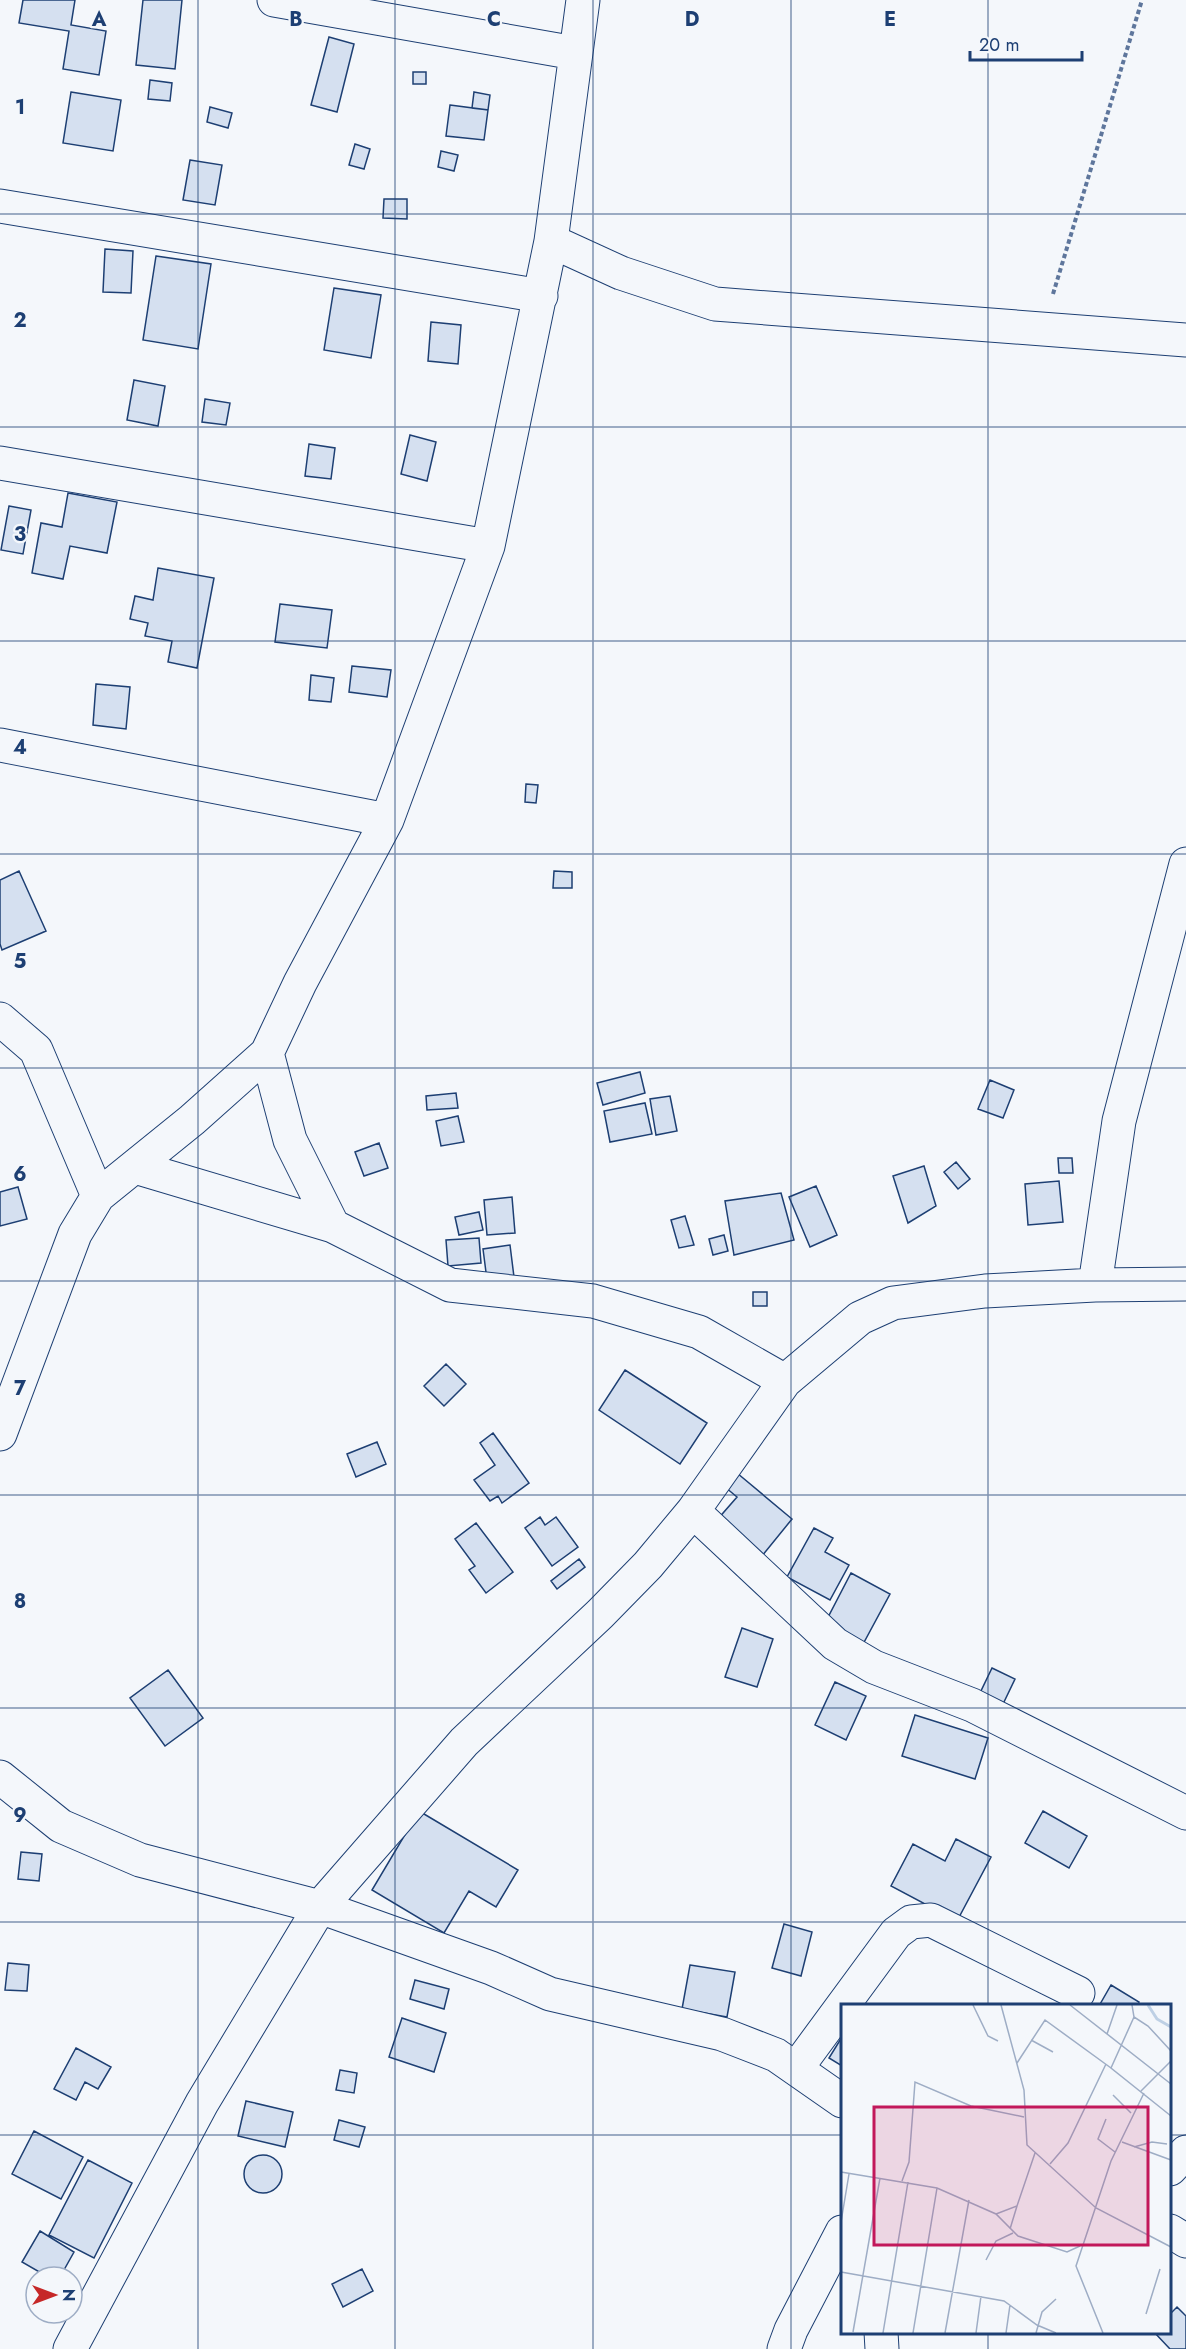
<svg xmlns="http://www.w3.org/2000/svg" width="1186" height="2349" font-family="Jost,sans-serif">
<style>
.building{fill:#d5e0f0;stroke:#1d3f73;stroke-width:1.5}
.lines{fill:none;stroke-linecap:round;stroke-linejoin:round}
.minor-casing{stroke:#1d3f73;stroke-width:35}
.path{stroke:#5e769c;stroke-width:4;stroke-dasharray:4.5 3;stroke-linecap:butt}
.minor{stroke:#f4f7fb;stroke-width:33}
.grid{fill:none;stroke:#1d3f73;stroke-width:1.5;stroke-opacity:0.55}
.inset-river{fill:none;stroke:#bed0e5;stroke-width:3}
.inset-road{fill:none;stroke:#9eadc5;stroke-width:1.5}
.view{fill:#c2185b;fill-opacity:0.15;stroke:#c2185b;stroke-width:3}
.inset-edge{fill:none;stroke:#1d3f73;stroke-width:3}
.grid-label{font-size:20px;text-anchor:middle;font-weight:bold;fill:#1d3f73;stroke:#f4f7fb;stroke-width:4.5;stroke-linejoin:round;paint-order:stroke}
</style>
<rect width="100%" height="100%" fill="#f4f7fb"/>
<path class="building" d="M23,0H75L71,25L106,31L99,75L63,69L69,31L19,23Z
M143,0H182L175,69L136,65Z
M329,37L354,44L337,112L311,105Z
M413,72H426V84H413Z
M150,80L172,83L170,101L148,99Z
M71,92L121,100L113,151L63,143Z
M474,92L490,95L488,110L472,108Z
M450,105L488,110L484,140L446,136Z
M210,107L232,113L228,128L207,122Z
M355,144L370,149L364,169L349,165Z
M441,151L458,155L454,171L438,167Z
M190,160L222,165L215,205L183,200Z
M384,199H407V219L383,218Z
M105,249L133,251L131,293L103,292Z
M156,256L211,264L198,349L143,340Z
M334,288L381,295L371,358L324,350Z
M431,322L461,325L458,364L428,361Z
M134,380L165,386L158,426L127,420Z
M205,399L230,403L226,425L202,422Z
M410,435L436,442L427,481L401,474Z
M309,444L335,448L331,479L305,476Z
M68,493L117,502L107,553L70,546L63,579L32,573L41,523L62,527Z
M9,506L31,510L23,554L1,550Z
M158,568L214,578L197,668L168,662L172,641L145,636L148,623L130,619L135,596L153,600Z
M280,604L332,610L327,648L275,642Z
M352,666L391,670L387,697L349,692Z
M311,675L334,678L331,702L309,700Z
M96,684L130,687L126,729L93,725Z
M526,784L538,785L536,803L525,802Z
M19,871L46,931L2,950L0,944V880Z
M554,871L572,872V888H553Z
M640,1072L645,1093L603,1105L597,1083Z
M990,1080L1014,1090L1003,1118L978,1109Z
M456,1093L458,1108L427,1110L426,1096Z
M670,1096L677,1131L656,1135L650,1099Z
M645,1103L652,1134L610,1142L604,1111Z
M458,1116L464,1142L441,1146L436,1121Z
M379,1143L388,1168L364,1176L355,1152Z
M1058,1158H1072L1073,1173H1059Z
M956,1162L970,1179L958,1189L944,1172Z
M924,1166L936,1206L908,1223L893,1176Z
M1059,1181L1063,1222L1028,1225L1025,1184Z
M816,1186L837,1235L810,1247L789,1197Z
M18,1187L27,1219L0,1226V1192Z
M781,1193L794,1240L734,1255L725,1201Z
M512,1197L515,1233L487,1235L484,1200Z
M479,1212L483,1230L459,1235L455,1217Z
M685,1216L694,1245L679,1248L671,1220Z
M724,1235L728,1251L713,1255L709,1239Z
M479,1238L481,1263L448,1266L446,1240Z
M510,1245L514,1277L487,1280L483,1249Z
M753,1292H767V1306H753Z
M446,1364L466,1384L444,1406L424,1386Z
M625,1370L707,1423L680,1464L599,1410Z
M493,1433L529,1483L502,1503L498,1496L490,1501L474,1480L495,1465L480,1443Z
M377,1442L386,1464L356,1477L347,1454Z
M737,1473L792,1519L762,1556L717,1520L737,1497L725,1487Z
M540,1517L545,1525L556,1517L578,1547L552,1566L525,1528Z
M476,1523L513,1572L486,1593L469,1570L475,1566L455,1539Z
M814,1528L833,1538L825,1552L849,1565L830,1600L787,1577Z
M579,1559L585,1567L557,1589L551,1581Z
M851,1573L890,1594L862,1646L824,1625Z
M742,1628L773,1639L757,1687L725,1677Z
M992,1668L1015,1679L1003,1704L980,1693Z
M168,1670L203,1718L165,1746L130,1698Z
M835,1682L866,1696L846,1740L815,1725Z
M915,1715L988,1738L975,1779L902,1756Z
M419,1811L518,1870L496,1907L469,1891L444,1933L372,1890Z
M1043,1811L1087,1836L1069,1868L1025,1843Z
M956,1839L991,1857L957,1921L891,1886L913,1844L945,1861Z
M21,1852L42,1854L39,1881L18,1879Z
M784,1924L812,1932L801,1976L772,1968Z
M8,1963L29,1965L27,1991L5,1990Z
M690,1965L735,1972L727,2017L682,2009Z
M415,1980L449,1989L444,2009L410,1999Z
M1111,1985L1139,2002L1137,2006H1099Z
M402,2018L446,2033L434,2072L389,2057Z
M842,2037V2066L829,2058Z
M76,2048L111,2067L98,2089L85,2082L76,2100L54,2089Z
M340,2070L357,2073L354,2093L336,2090Z
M246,2101L293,2112L285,2147L238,2136Z
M339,2120L365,2127L359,2147L334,2140Z
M34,2131L83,2157L61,2199L12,2174Z
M244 2174a19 19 0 1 1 38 0a19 19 0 1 1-38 0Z
M88,2160L132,2183L94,2258L49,2235Z
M40,2231L74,2252L60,2277H48L22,2262Z
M362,2269L373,2291L343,2307L332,2284Z
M1177,2307L1186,2316V2349H1170L1154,2332H1170V2314Z"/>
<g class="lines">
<defs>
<path id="minor" d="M274,0L575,53
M0,206L541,296
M551,241L621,273L715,304L1186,340
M0,463L488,546
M0,745L387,820
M0,1019L36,1050L98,1196
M267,1053L290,1140L333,1226L450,1285L593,1301L699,1332L785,1381
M135,1167L333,1226
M1095,1285L1119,1121L1186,864
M0,1434L75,1234L98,1196L192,1120L267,1053L300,983L387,820L488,546L551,241L583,0
M693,1511L835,1644L874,1667L972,1705L1186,1813
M0,1777L61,1826L140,1860L320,1907L491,1968L550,1994L722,2034L776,2055L842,2101
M796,2069L896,1933L911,1922L931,1920L1078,1993
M1170,2169L1186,2152
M1170,2231L1186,2241
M881,2332L882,2349
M70,2349L202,2103L320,1907L464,1742L600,1614L648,1565L693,1511L785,1381L860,1318L893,1303L985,1291L1095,1285L1186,1284
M784,2349L791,2330L842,2232"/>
</defs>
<use href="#minor" class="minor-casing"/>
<path class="path" d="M1053,294L1142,0"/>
<use href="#minor" class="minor"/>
</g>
<path class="grid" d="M198,0V2349M395,0V2349M593,0V2349M791,0V2349M988,0V2006M0,214H1186M0,427H1186M0,641H1186M0,854H1186M0,1068H1186M0,1281H1186M0,1495H1186M0,1708H1186M0,1922H1186M0,2135H842M1170,2135H1186M988,2332V2349"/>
<g transform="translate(841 2004)">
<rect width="330" height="330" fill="#f4f7fb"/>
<path class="inset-river" d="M307,1L316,15L330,23"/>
<path class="inset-road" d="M132,1L147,32L157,37M160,1L183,86L186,141L255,204L330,243M229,1L330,80M291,1L293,13L307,22L330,47M293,13L270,64L330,112M266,30L276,1M190,36L212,48M176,59L204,16L270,64M300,87L330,57M272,91L290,109M265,115L257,135L274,148M281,138L330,156M293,143L311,138L326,140M209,160L227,139L265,60M0,168L96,184L155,210L177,232L226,248L239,242M61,177L68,158L74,78L130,102L183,113M155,210L176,202L194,149M0,218L8,170M169,225L176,202M145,256L155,237L172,229M0,268L163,297L196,321L215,329M305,310L319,265M12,328L39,174M42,329L67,178M72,329L96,184M104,329L128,196M135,329L140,292M165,329L169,301M195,329L201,308L215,295M262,329L235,262L270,157L303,89"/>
<path class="view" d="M33,103H307V241H33Z"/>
<rect width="330" height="330" class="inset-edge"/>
</g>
<g class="grid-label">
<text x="99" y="26">A</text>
<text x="296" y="26">B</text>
<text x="494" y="26">C</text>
<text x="692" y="26">D</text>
<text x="890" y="26">E</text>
<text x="20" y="114">1</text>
<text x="20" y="327">2</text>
<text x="20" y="541">3</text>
<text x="20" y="754">4</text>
<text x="20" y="968">5</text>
<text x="20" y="1181">6</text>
<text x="20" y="1395">7</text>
<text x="20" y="1608">8</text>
<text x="20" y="1822">9</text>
</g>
<g transform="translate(54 2295) rotate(90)"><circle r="28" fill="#f4f7fb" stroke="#9eadc5" stroke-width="1.5"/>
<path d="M0-4.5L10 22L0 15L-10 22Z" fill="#c62828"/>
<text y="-9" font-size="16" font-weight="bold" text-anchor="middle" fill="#1d3f73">N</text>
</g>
<path d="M970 51v9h112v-9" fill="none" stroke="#1d3f73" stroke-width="3"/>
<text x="979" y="51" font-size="18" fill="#1d3f73" stroke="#f4f7fb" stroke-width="4.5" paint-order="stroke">20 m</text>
</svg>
